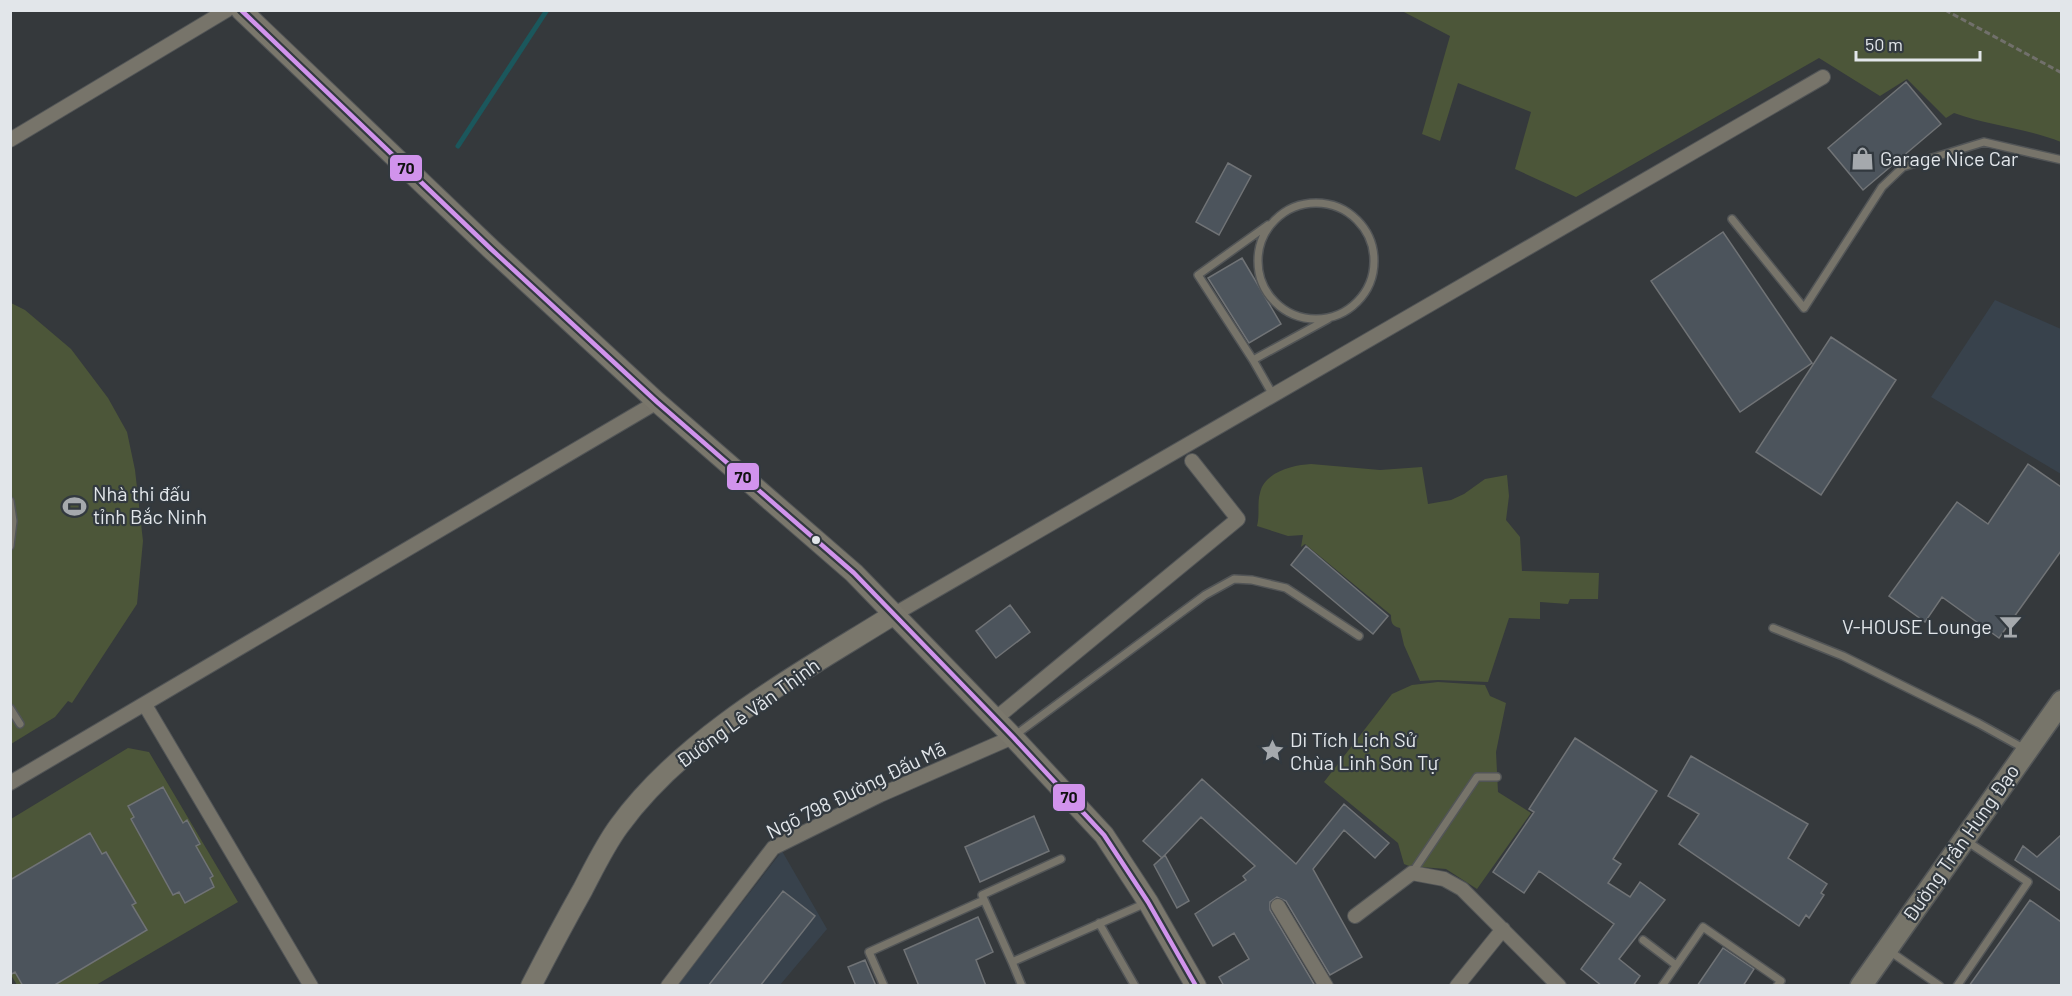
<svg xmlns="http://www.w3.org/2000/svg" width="2072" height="996" font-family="Barlow,sans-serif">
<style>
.built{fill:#38424c}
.green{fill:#4c5639}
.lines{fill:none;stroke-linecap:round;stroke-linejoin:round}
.stream{stroke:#1b575c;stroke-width:5}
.building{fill:#4c545c;stroke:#707376;stroke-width:1.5}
.lane-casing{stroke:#525557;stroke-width:10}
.street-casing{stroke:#525557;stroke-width:16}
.secondary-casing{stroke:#525557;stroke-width:22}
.primary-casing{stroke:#525557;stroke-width:24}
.path{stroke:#71706b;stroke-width:3;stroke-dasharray:6 3;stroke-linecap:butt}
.lane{stroke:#77746a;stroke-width:7}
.street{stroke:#77746a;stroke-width:14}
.secondary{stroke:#7a776c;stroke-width:20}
.primary{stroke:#77756a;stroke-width:21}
.bus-1-casing{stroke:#32393f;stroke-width:9}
.bus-1{stroke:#d193ec;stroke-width:4.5}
.bus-dot{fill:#e2e6ea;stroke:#32393f;stroke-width:2}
.labels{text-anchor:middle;stroke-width:4.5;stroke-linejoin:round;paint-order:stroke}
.poi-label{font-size:20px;fill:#e2e6ea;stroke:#32393f;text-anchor:start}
.street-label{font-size:20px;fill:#e2e6ea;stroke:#32393f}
.line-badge{stroke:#32393f;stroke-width:2}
.pale-badge-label{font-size:16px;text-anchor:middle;font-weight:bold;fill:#111}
</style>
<rect width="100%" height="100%" fill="#35393c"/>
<path class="built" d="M1995,300L2061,329V474L1931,397Z
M782,851L827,929L780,985L677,986Z"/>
<path class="green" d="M1402,11H2061V142C2027,128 1989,126 1954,113L1946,118L1907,79L1880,96L1819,58L1576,197L1515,169L1531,112L1458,83L1440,141L1422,134L1450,36Z
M11,303L25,310L71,349L108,398L127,432L135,470L143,541L137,604L72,703L68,701L55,717L11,744Z
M1311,464L1380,470L1422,467L1428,504L1451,500L1464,494L1485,479L1507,475L1509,496L1506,520L1520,537L1522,571L1599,573L1598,599H1570L1568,604L1540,602V619L1509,618L1488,682L1438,680L1420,681L1404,645L1400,628C1392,626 1391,623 1391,615L1305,544L1301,547L1303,535L1288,536L1257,526C1260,515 1257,503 1260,493C1264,472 1293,465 1311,464Z
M1438,682L1485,685L1490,696L1506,703L1496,752L1498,792L1531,813L1477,889L1446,869L1409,866L1404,864L1398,843L1324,782L1392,694L1412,685Z
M128,748L149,752L238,902L96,985H17L11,975V819Z"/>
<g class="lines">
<path class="stream" d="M458,146L547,10"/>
</g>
<path class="building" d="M1906,82L1941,124L1863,190L1828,148Z
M1228,163L1251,176L1219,235L1196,222Z
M1723,232L1812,363L1740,412L1651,281Z
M1242,258L1281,324L1249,343L1208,278Z
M1831,337L1896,380L1821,495L1756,452Z
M2028,464L2061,487V551L1999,638L1942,597L1925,622L1889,596L1957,502L1988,524Z
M1306,546L1388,616L1373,634L1291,565Z
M1010,605L1030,632L996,658L976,631Z
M1575,738L1657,791L1613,859L1621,864L1608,883L1630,897L1640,882L1665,900L1619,959L1640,976L1633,986H1602L1581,969L1614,924L1539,871L1524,893L1493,872L1534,812L1529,809Z
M1691,756L1808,824L1788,858L1827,884L1821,893L1824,895L1809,918L1806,915L1799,926L1679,844L1699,814L1668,796Z
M1202,779L1296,864L1344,804L1389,843L1375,858L1344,830L1313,869L1362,957L1330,975L1286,901L1277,897L1270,902V910L1314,984L1311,986H1224L1219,977L1249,959L1234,933L1213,946L1195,914L1246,880L1243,876L1255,866L1201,817L1162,858L1143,841Z
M163,787L183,823L187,820L200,844L196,846L213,876L210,878L214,887L185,903L179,892L173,895L131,819L134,817L128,806Z
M1034,816L1049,851L980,882L965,847Z
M90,833L102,854L106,852L136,903L132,905L147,930L53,986H23L15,972L10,975V880Z
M2061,835V891L2015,860L2023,846L2037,857Z
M1165,855L1189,901L1177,908L1154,865Z
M783,891L815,916L760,986H708Z
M2030,900L2061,922V986H1969Z
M978,917L993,952L976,960L986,986H919L904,950Z
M1723,948L1754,969L1743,986H1697Z
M865,960L876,986H856L848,967Z"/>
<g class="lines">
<defs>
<path id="lane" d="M1258 261a58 58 0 1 1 116 0a58 58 0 1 1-116 0Z
M1732,219L1804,308L1882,187L1903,167L1984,142L2062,160
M1253,360L1198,275L1268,225
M1273,395L1253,360L1328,319
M10,501L13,521L10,546
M1773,628L1843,656L1978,723L2025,749
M10,708L20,724
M1014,736L1205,595L1234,579L1252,580L1286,588L1359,636
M1412,873L1477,777H1497
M1099,923L1135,986
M1643,940L1676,965
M1888,950L1940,986
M1012,962L982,895L1061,859
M884,986L869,952L984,900
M1022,986L1012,962L1146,903
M1662,986L1703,927L1781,981L1777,986
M1957,986L2028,882L1965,840"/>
<path id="street" d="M10,140L227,10
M893,615L1823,77
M145,705L311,986
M995,719L1238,519L1192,461
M10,783L657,402
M1278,906L1326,986
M1355,916L1412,873L1444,879L1462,889L1559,986
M668,986L773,848L880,795L1013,737
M1457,986L1503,929"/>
<path id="secondary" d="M241,10L491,249L657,402L854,573L1013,737L1104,835L1148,902L1196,986
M531,986C548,953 565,921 583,889C594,868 605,845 619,826C684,736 800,673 893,615"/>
<path id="primary" d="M1861,986L2062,701"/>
</defs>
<use href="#lane" class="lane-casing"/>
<use href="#street" class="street-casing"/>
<use href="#secondary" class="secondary-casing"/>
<use href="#primary" class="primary-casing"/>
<path class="path" d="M1945,10L2062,73"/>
<use href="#lane" class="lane"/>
<use href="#street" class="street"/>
<use href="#secondary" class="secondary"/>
<use href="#primary" class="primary"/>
<defs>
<path id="bus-1" d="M241,10L491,249L657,402L854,573L1013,737L1104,835L1148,902L1196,986"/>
</defs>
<use href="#bus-1" class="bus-1-casing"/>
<use href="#bus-1" class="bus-1"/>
</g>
<defs>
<symbol id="shop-bare" viewBox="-9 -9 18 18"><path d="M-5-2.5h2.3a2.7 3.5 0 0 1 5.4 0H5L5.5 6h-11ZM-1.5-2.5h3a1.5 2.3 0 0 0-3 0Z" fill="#a5a9ad" stroke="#32393f" stroke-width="2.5" paint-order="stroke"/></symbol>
<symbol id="stadium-bare" viewBox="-9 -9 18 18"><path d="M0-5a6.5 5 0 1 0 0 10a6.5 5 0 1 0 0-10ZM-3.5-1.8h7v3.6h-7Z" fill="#a5a9ad" stroke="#32393f" stroke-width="2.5" paint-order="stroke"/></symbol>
<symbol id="bar-bare" viewBox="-9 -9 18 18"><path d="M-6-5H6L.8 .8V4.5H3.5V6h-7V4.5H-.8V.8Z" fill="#a5a9ad" stroke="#32393f" stroke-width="2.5" paint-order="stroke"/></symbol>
<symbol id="sight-bare" viewBox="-9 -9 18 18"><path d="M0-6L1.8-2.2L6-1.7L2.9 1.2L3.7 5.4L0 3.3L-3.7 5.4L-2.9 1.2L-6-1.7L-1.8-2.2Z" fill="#a5a9ad" stroke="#32393f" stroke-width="2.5" paint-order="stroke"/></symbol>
</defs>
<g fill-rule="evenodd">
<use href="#shop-bare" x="1846" y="142" width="33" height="33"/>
<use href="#stadium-bare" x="58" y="490" width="33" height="33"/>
<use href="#bar-bare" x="1994" y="610" width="33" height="33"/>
<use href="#sight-bare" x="1256" y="734" width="33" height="33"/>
</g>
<circle class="bus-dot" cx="816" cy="540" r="5"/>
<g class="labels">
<g class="poi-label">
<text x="1880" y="166">Garage Nice Car</text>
<text x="93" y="501">Nhà thi đấu<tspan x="93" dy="23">tỉnh Bắc Ninh</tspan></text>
<text x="1992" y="634" text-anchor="end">V-HOUSE Lounge</text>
<text x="1290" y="747">Di Tích Lịch Sử<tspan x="1290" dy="23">Chùa Linh Sơn Tự</tspan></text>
</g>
<g class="street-label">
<text transform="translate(748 713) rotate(-36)" y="7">Đường Lê Văn Thịnh</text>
<text transform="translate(856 790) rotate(-26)" y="7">Ngõ 798 Đường Đấu Mã</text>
<text transform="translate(1961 843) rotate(-55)" y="7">Đường Trần Hưng Đạo</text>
</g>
</g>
<g class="line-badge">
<rect x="389" y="154" width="34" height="28" rx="6" fill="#d193ec"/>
<rect x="726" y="462" width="34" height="29" rx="6" fill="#d193ec"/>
<rect x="1052" y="783" width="34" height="29" rx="6" fill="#d193ec"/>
</g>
<g class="pale-badge-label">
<text x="406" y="174">70</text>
<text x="743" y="483">70</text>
<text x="1069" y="803">70</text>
</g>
<rect width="2072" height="996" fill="none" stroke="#e2e6ea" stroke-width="24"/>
<path d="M1856 51v9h124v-9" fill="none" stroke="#e2e6ea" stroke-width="3"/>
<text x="1865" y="51" font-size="18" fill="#e2e6ea" stroke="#32393f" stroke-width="4.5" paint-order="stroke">50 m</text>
</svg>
